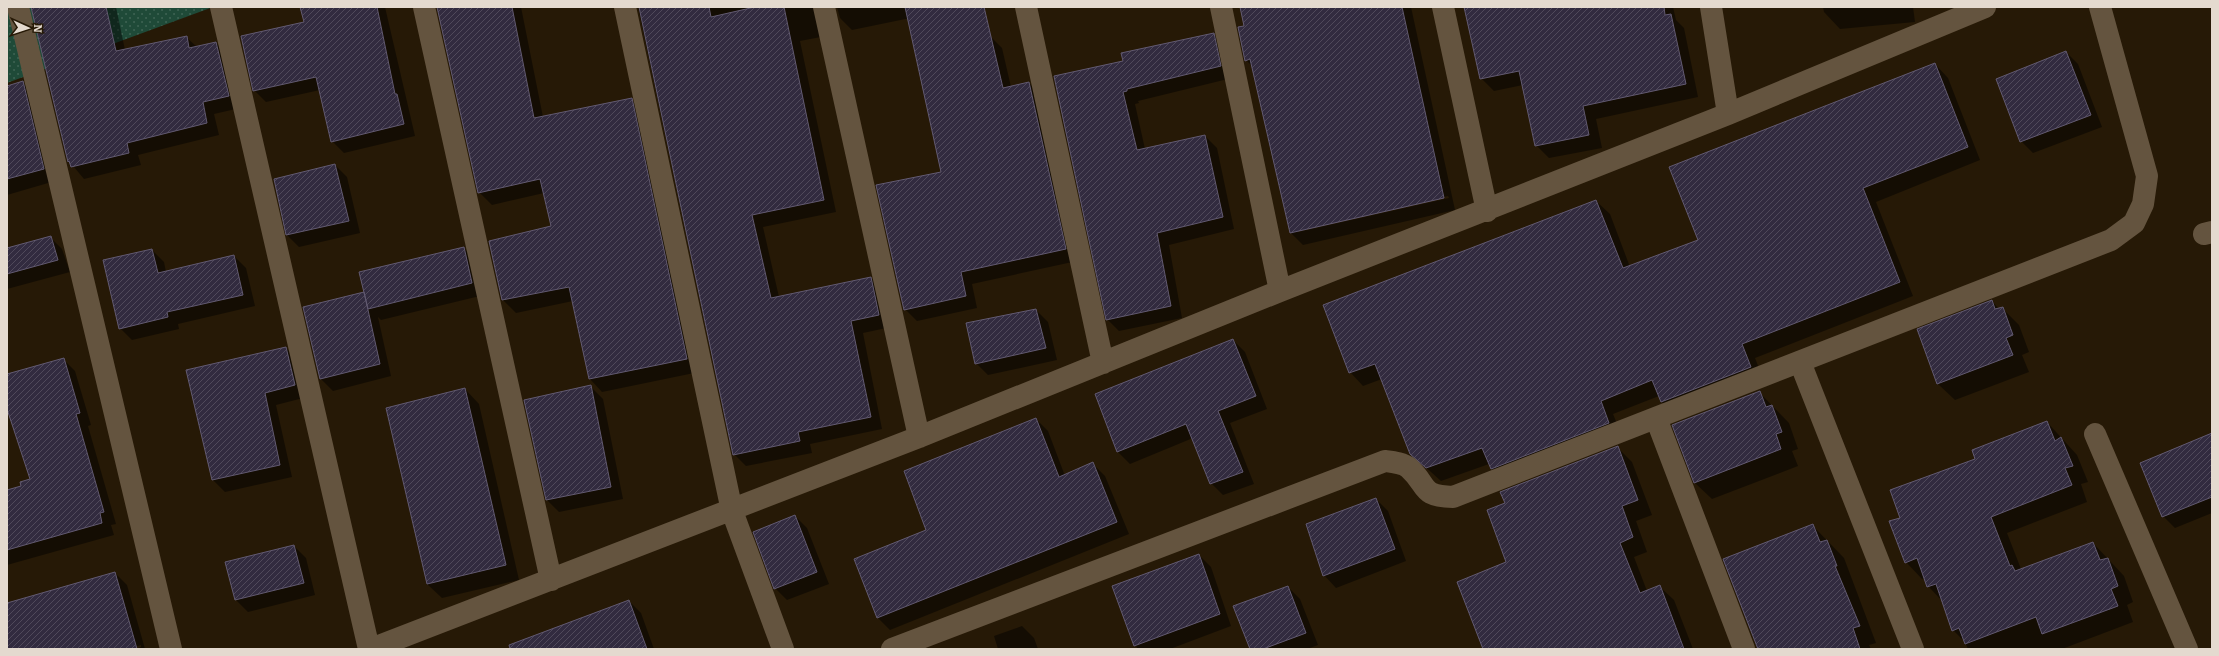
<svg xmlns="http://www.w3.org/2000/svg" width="2219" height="656" font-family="Bitter,serif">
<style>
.grass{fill:url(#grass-dots)}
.shadow{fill:#0007;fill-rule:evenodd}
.building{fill:url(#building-hatch);stroke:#625a71}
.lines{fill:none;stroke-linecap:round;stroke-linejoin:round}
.street{stroke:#64543f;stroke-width:22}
</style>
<defs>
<pattern id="grass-dots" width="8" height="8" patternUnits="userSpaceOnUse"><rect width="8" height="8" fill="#1f4a38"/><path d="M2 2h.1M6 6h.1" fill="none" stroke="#3f6454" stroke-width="1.8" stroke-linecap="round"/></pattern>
<pattern id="building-hatch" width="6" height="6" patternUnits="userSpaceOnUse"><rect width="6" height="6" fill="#322b3f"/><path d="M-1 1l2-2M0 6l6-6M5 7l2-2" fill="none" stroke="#50495a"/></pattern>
</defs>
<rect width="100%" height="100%" fill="#261906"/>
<path class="grass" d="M7,7H213L7,83Z"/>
<path class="shadow" d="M32,7H116L125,50L186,37L197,47L216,43L228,55L240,108L214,114L219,135L138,155L141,165L84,179L69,161Z
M301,7H385L415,136L344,153L332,141L320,90L266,102L254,90L305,23Z
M438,7H521L543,117L631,99L644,112L699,372L602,392L590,379L573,301L516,313L503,300L490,241L552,226L544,193L492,205L479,192Z
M638,7H833L826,36L800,41L836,212L763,227L779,297L871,278L883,290L891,327L863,333L882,429L810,444L812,453L746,466L734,454Z
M837,7H919L920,16L852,30L840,18Z
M1241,7H1411L1455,210L1303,245L1291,233L1253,67L1246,60L1245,27ZM1448,196L1449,198L1298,232V230Z
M1466,7H1673L1676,20L1684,28L1698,97L1596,119L1602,148L1549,158L1536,145L1523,85L1494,91L1481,78Z
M1823,7H1913L1915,22L1840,29L1824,12Z
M1213,34L1225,46L1232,78L1138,101L1139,103L1135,104L1145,149L1205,136L1217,148L1234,229L1169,245L1182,318L1119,331L1107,319L1124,62Z
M990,36L1002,48L1011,87L1029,83L1041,95L1077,261L972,284L977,308L917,321L905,309Z
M2066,52L2078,64L2102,127L2033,153L2021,141Z
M1935,64L1948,78L1980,160L1876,202L1913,296L1755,358L1764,381L1675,415L1662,402L1659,396L1613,414L1622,436L1505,482L1489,464L1441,481L1411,454L1382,379L1363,386L1350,372L1596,201L1610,214L1630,267L1700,240Z
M23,83L35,95L55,181L7,195V87Z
M335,165L347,177L360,233L299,247L287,235L275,180Z
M50,237L62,249L70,272L7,289V249Z
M464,248L476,260L484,295L381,320L378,317L391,376L333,391L321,379L366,295Z
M152,250L164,262L166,272L234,256L246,268L255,306L178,324L179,329L132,340L120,328Z
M1992,301L1999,309L2002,308L2019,325L2029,352L2022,355L2029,372L1955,400L1938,384L1918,330Z
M1036,310L1048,322L1057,360L988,375L976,363Z
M1233,340L1245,352L1267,409L1230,423L1254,484L1223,495L1211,483L1193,438L1130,464L1118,452Z
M286,348L298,360L307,397L276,405L292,477L225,492L213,480L187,370Z
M63,359L75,371L91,425L88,426L116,524L111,525L114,535L7,565V491L22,487L31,480L7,401V375Z
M591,387L603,399L623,499L559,512L547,500L525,400Z
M465,389L479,404L519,580L442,598L427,584Z
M1759,392L1789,423L1798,449L1792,451L1798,466L1712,499L1695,483Z
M1036,419L1048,431L1065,476L1093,464L1105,476L1129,534L890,630L878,618L928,530Z
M2047,422L2077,455L2088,482L2081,484L2087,502L2007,533L2021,569L2093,543L2124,576L2133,602L2127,605L2133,622L2062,649H1968L1965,642L1953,630L1943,602L1928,586L1925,578L1922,579L1906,562L1901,518L1977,459Z
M2212,436V513L2175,528L2163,516Z
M1617,447L1632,462L1652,515L1636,521L1647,552L1634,557L1647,591L1659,586L1674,600L1693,649H1485L1507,563L1506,504Z
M1376,499L1388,511L1406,561L1336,588L1324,575Z
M795,516L807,528L829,584L787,600L775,588Z
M1813,526L1844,558L1876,643L1869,645L1871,649H1759Z
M294,546L306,558L315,595L248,612L236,600Z
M1199,555L1211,567L1231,626L1170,649H1138L1135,645Z
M115,573L127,585L145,649H135L141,647V645L128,649H7V604Z
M1288,587L1300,599L1318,645L1307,649H1251Z
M629,601L641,613L654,649H517Z
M1022,626L1034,638L1038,649H998L994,636Z"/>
<path class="building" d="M31,7H106L116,51L187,36L189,48L216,42L229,96L203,102L207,123L127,143L129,153L71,167L69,161L68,162Z
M300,7H377L395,94H397L404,124L331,142L316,77L253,91L241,36L304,22Z
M437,7H512L534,118L632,98L687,359L589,379L569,287L502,300L489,241L551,226L540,179L478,193Z
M639,7H709L711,17L755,7H784L824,200L752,215L771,298L871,277L879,315L851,321L871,417L798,432L800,441L733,455Z
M905,7H984L1003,88L1029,82L1066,249L961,272L966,296L904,310L876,185L941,172Z
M1240,7H1402L1444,198L1290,233L1250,59L1245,61L1238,27L1244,26Z
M1464,7H1664L1665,15L1671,14L1686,84L1583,106L1589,135L1535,146L1519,71L1480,79Z
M1214,33L1221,66L1127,89V91L1123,92L1137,150L1205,135L1223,217L1157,233L1171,306L1106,320L1054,76L1123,61L1121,53Z
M2066,51L2091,115L2020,142L1996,79Z
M1935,63L1968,147L1863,188L1900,282L1742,344L1751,367L1661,402L1652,380L1601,401L1609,423L1491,469L1482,448L1426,468L1410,454L1375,364L1349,373L1323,305L1596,200L1623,268L1698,240L1669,167Z
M23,81L44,169L7,179V86Z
M335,164L349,221L286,235L274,179Z
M51,236L58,260L7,274V248Z
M464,247L472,283L368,309L359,272Z
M152,249L158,273L234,255L243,295L167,312L168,317L119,329L103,260Z
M364,292L380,364L320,379L303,307Z
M1992,300L1995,309L2003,307L2013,335L2006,338L2013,355L1937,384L1917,329Z
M1036,309L1046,348L975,364L966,323Z
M1233,339L1256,396L1218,411L1243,472L1210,484L1186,424L1117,452L1095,394Z
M286,347L295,385L265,393L280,465L212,480L186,370Z
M64,358L80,413L76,414L104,512L100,513L102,523L7,550V490L21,486L20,482L30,479L7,409V374Z
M591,385L611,487L546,500L524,400Z
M465,388L506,565L427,584L386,408Z
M1760,391L1766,407L1772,405L1782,432L1776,434L1781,449L1694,483L1672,425Z
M1036,418L1059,477L1093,462L1117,522L877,618L854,559L926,530L904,471Z
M2047,421L2055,441L2061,437L2073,466L2065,468L2072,485L1991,517L2010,566L2012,565L2015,571L2093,542L2100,560L2108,558L2118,586L2111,589L2118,606L2042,634L2036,617L1965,644L1959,628L1952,631L1936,584L1927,587L1917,558L1905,563L1889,521L1900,518L1890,490L1975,459L1972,450Z
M2212,433V497L2162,517L2140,463Z
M1618,446L1638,500L1622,506L1633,537L1620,543L1640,593L1660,585L1684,649H1483L1457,582L1506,562L1487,510L1505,503L1500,492Z
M1376,498L1395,549L1323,576L1306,524Z
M795,515L817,572L774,589L753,532Z
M1813,524L1820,542L1827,540L1837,566H1835L1860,626L1853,628L1860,649H1758L1723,559Z
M294,545L304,583L235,600L225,562Z
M1199,554L1220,614L1134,646L1112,586Z
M115,572L137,649H7V603Z
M1288,586L1306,633L1263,649H1250L1233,606Z
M629,600L647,649H510L509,645Z"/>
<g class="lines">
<path class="street" d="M18,7L171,649
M221,7L369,649
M424,7L551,580
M625,7L732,511L783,649
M824,7L919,437
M1026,7L1103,363
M1221,7L1280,291
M1443,7L1487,211
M1711,7L1728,114
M2204,234L2212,232
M1800,362L1913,649
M1656,418L1744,649
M2095,434L2187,649
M371,649L919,437L1280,291L1728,114L1985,7
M892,649L1385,461C1393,462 1403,463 1409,468C1429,486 1419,496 1453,497L2111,240L2134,223L2143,204L2147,176L2100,7"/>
</g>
<rect width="2219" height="656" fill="none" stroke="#e4dacf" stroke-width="16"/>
<g transform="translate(28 28) rotate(93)" stroke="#261906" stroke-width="3" paint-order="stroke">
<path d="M0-3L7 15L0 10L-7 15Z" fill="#e4dacf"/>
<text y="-6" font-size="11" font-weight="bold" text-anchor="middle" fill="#e4dacf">N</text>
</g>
</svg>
